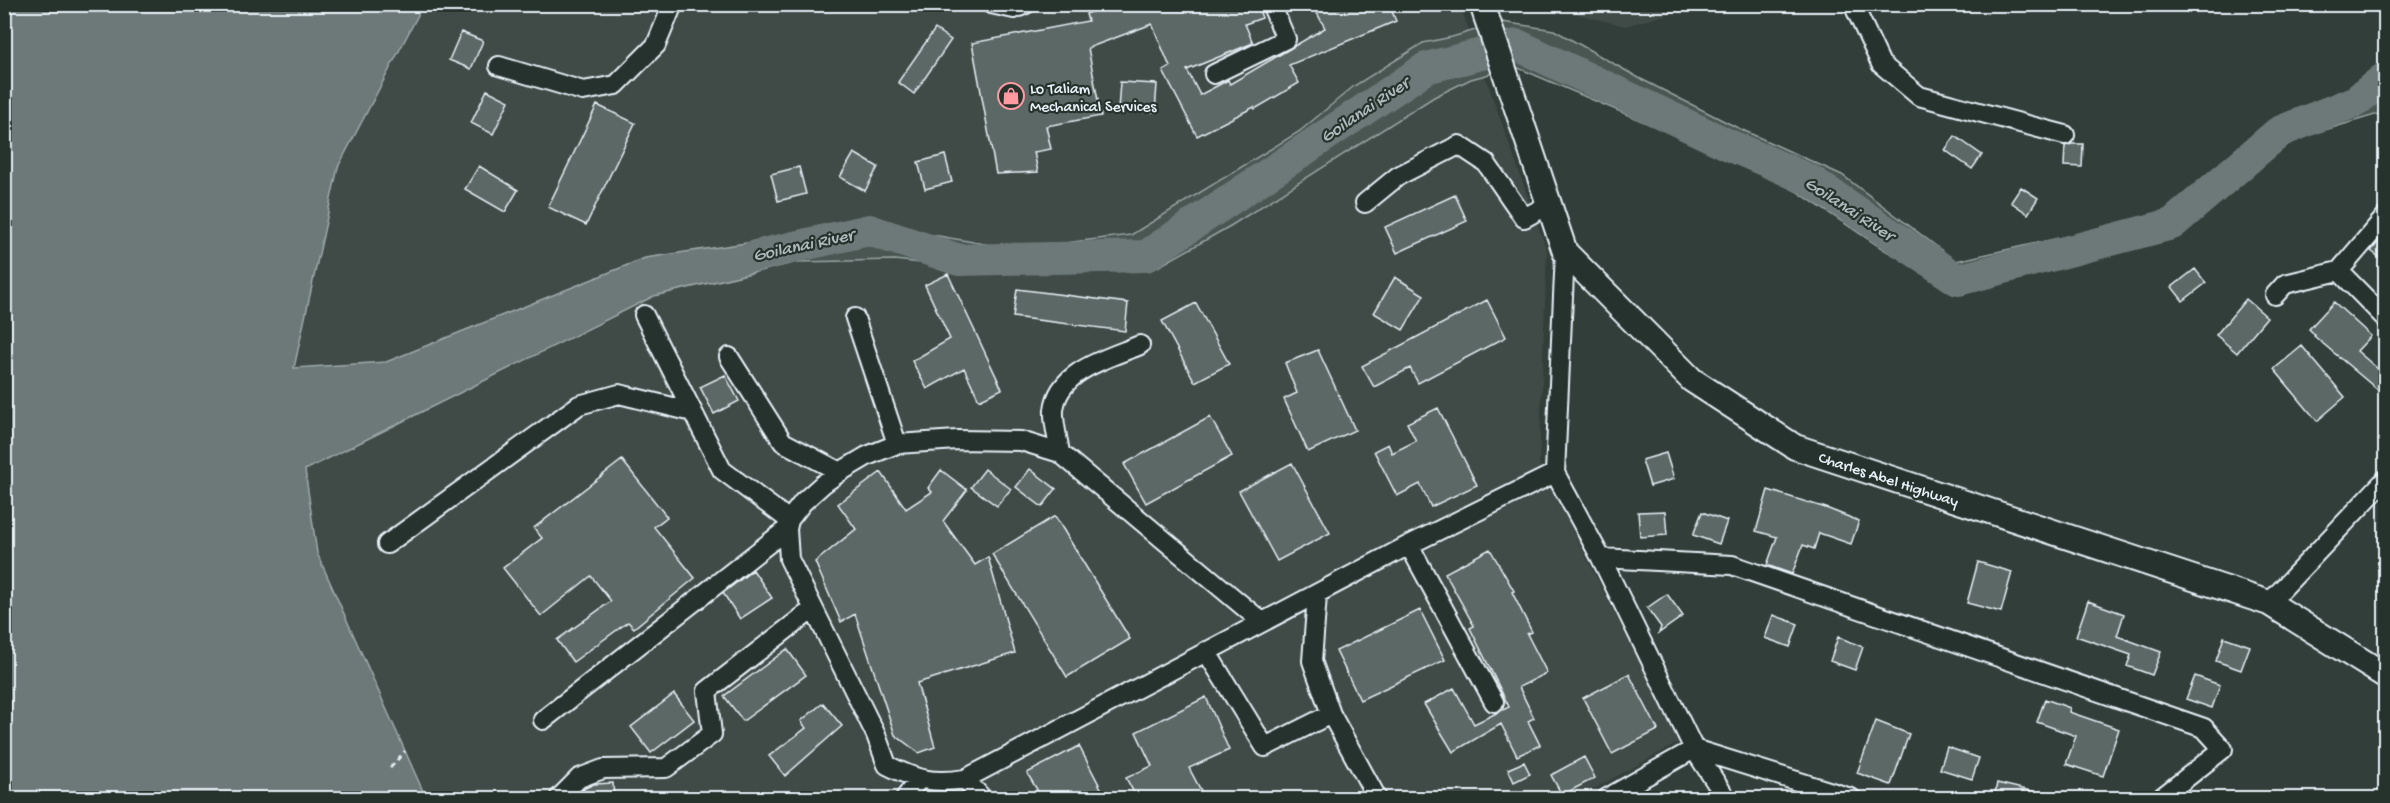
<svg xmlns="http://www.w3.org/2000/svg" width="2390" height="803" font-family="'Gochi Hand',sans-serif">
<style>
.built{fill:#3f4b46}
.green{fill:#495651;stroke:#98a4a4;stroke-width:1.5}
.water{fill:#6d7978;stroke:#9ea9ab;stroke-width:1.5}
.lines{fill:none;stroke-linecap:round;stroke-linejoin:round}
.river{stroke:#6d7978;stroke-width:32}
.building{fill:#5c6865;stroke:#e8f1f8;stroke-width:1.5}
.minor-casing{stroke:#e8f1f8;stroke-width:22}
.major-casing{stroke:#e8f1f8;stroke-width:28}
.path{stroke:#e8f1f8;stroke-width:3;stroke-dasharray:6 4.5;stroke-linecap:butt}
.minor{stroke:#26332d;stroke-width:18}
.major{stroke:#26332d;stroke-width:24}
.labels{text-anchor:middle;stroke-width:4.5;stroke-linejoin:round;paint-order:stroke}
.poi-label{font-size:16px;fill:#e8f1f8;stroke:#26332d;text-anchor:start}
.street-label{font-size:16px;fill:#e8f1f8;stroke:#26332d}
.water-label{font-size:18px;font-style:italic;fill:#b1bbbe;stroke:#26332d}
</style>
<rect width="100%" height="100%" fill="#323e39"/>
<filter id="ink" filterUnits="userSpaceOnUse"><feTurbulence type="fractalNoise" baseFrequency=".0167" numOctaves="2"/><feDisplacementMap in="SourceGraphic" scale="12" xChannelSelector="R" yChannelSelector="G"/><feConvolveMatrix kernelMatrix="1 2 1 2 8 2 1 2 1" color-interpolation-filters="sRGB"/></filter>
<g filter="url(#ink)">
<path class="built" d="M420,5H1460L1547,251L1539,464L1680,742L1577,798H426L317,553L304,470L293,368L338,167L418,15Z
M1540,5H1702L1625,26Z"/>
<path class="green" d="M1502,22L1554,30L1639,78L1736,127L1842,175L1956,261L2166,214L2273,122L2348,90L2385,62V112L2295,139L2184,229L1963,294L1883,249L1796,191L1714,152L1516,67L1471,79L1434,97L1232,225L1156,268L988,271L895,260L798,262L793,236L805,231L863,223L1014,249L1131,235L1300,131L1354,86L1423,43L1452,37Z"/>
<path class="water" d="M5,4L420,5L418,15L338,167L294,368L386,362L645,258L793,236L798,262L654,296L305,470L317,553L426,798H5Z"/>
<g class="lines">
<path class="river" d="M755,256L869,230L959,260L1146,256L1426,68L1517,45L1729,145L1810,180L1958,280L2172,224L2279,132L2356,101L2386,77"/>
</g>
<path class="building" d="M1111,4H1257L1262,18L1245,24L1253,43L1187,70L1200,95L1228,80L1230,84L1325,28L1316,11L1331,4H1389L1396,21L1289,65L1299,83L1255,109L1254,107L1197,136L1163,71L1170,67L1152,24L1088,48L1101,116L1046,126L1051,149L1034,152L1038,172L996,174L972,43L1088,21L1086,14Z
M935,29L951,40L914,94L898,82Z
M461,32L483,41L471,69L449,60Z
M1120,82L1157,84L1155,112L1118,110Z
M487,90L509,101L493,134L471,123Z
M597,105L635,123L586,225L548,207Z
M1955,136L1982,155L1972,169L1945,150Z
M2072,144H2083L2082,167L2064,166L2065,146Z
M854,153L878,167L865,191L840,177Z
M945,155L952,182L925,189L918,162Z
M479,166L518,190L505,212L465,189Z
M799,167L806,194L778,201L771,174Z
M2021,187L2038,198L2028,214L2011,202Z
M1455,195L1467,221L1397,253L1385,227Z
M2385,234V262L2371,251Z
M2195,269L2206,283L2183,301L2172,287Z
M948,274L1002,389L979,400L964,368L927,389L912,361L950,339L925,285Z
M1395,277L1424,295L1403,330L1374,313Z
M1017,289L1128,303L1125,331L1013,317Z
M2246,299L2267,317L2237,353L2216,335Z
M1487,300L1506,337L1418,383L1410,368L1374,387L1362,366Z
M2334,302L2371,336L2357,351L2385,375V384L2379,391L2314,336L2315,335L2309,329Z
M1196,303L1229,364L1195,382L1162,321Z
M2302,346L2345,397L2317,421L2274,369Z
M1318,350L1355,430L1308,452L1284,399L1297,393L1285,363Z
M725,375L739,401L714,414L700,387Z
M1438,408L1477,485L1431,507L1420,484L1397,496L1374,451L1388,444L1392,453L1416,441L1407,423Z
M1210,417L1232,456L1146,503L1124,464Z
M1666,453L1674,479L1650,486L1642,460Z
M622,460L667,517L654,527L695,578L634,628L628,622L573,662L557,640L611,601L591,576L541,616L503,568L542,538L534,528Z
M1292,463L1330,533L1277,561L1239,491Z
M985,469L1011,489L997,506L971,487Z
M1030,469L1056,489L1042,507L1016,487Z
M941,470L967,490L943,521L975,565L988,557L1015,653L917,683L935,747L919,753L895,735L855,614L841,622L815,562L856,529L838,504L881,472L906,509L932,492L928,488Z
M1768,490L1826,508L1859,521L1851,544L1819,533L1814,549L1803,545L1792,574L1767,565L1777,537L1756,531Z
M1665,511L1667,535L1640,537L1638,512Z
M1702,512L1727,521L1719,544L1693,535Z
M1055,516L1130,639L1067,677L992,554Z
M1490,549L1514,591L1512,592L1532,632L1527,634L1547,673L1519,687L1534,718L1528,721L1540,745L1517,756L1501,724L1453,752L1424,704L1454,688L1474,724L1509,707L1470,628L1474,626L1445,573Z
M1978,562L2012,572L2001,612L1967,603Z
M753,570L772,598L740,619L723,593Z
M1667,594L1683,616L1659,633L1661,627L1647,608Z
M2088,601L2124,614L2117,636L2161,652L2152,675L2127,666L2131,655L2076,636Z
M1420,610L1445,660L1360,700L1336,651Z
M1773,615L1798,624L1790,647L1765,638Z
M1838,637L1863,647L1855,670L1830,661Z
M2224,637L2250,646L2241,670L2216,661Z
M787,649L806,675L743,721L724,696Z
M1629,674L1658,730L1612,754L1583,698Z
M2195,676L2220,685L2212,708L2186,699Z
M674,694L694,720L651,753L631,727Z
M1206,697L1229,750L1189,768L1205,798H1137L1126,778L1152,766L1136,732Z
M2045,699L2070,708L2069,712L2119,729L2103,776L2066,764L2076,736L2037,722Z
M823,703L842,726L785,776L769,756L806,728L801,721Z
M1876,721L1909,734L1891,785L1857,773Z
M1079,746L1106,798H1042L1027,773Z
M1947,747L1979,758L1972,779L1940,769Z
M1584,757L1595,778L1562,795L1551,775Z
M1524,762L1530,774L1514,782L1508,769Z
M613,783L614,798H583V790L585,788L594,784Z
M1997,783L2040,793V798H1994Z"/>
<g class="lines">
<defs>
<path id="minor" d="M991,4L1014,9L1026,4
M1853,4L1881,64L1919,96L2065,135
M499,66L583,91L616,85L656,45L673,4
M1214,74L1286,39L1271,4
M1365,203L1398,176L1459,145L1486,163L1524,218L1550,204
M2386,216L2339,271L2386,319
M2275,295L2285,284L2339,271
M644,315L722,470L789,520
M855,318L897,444
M729,357L783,442L840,472
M1060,453C1058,439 1053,423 1054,410C1058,370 1109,358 1140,345
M1555,473L1601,558L1694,749L1726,798
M387,544L579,405L619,394L693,412
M1409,545L1494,702
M1601,558L1732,565L2204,728L2223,749L2161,798
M1317,595L1312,661L1331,714L1377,798
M2269,603L2386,479
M1262,622L1060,453L1021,441L957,440L897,444L867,456L840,472L823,484L803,502L789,520L787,529L789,559L876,735L887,765C916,780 933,784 965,779L1409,545L1555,473L1565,252
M1206,651L1265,747L1331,714
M543,720L787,529
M965,779L982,798
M559,798L579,778L603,769L666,768L712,734L707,691L813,609
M905,798L919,779
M1607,798L1694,749L1851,798"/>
<path id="major" d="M1482,4L1565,252L1692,380L1795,447L2269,603L2386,676"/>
</defs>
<use href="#minor" class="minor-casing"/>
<use href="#major" class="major-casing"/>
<path class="path" d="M390,768L405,751"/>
<use href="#minor" class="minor"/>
<use href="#major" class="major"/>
</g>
</g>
<defs>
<symbol id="shop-ring" viewBox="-11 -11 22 22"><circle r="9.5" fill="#26332d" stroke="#ff9aa2" stroke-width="1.5"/><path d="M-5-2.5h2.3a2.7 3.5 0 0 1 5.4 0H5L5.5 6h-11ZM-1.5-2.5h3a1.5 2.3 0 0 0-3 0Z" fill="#ff9aa2"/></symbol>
</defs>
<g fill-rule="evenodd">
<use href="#shop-ring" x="996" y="81" width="30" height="30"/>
</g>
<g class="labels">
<g class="poi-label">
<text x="1030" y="93">Lo Taliam<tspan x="1030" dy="18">Mechanical Services</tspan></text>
</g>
<g class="street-label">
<text transform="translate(1889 478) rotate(18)" y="6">Charles Abel Highway</text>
</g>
<g class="water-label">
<text transform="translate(1364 109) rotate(-34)" y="6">Goilanai River</text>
<text transform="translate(1850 208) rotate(33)" y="6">Goilanai River</text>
<text transform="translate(803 244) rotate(-12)" y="6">Goilanai River</text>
</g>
</g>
<rect width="2390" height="803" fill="none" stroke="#26332d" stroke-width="24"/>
<rect x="12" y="12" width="2366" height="779" fill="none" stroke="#e8f1f8" stroke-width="2" filter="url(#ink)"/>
</svg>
